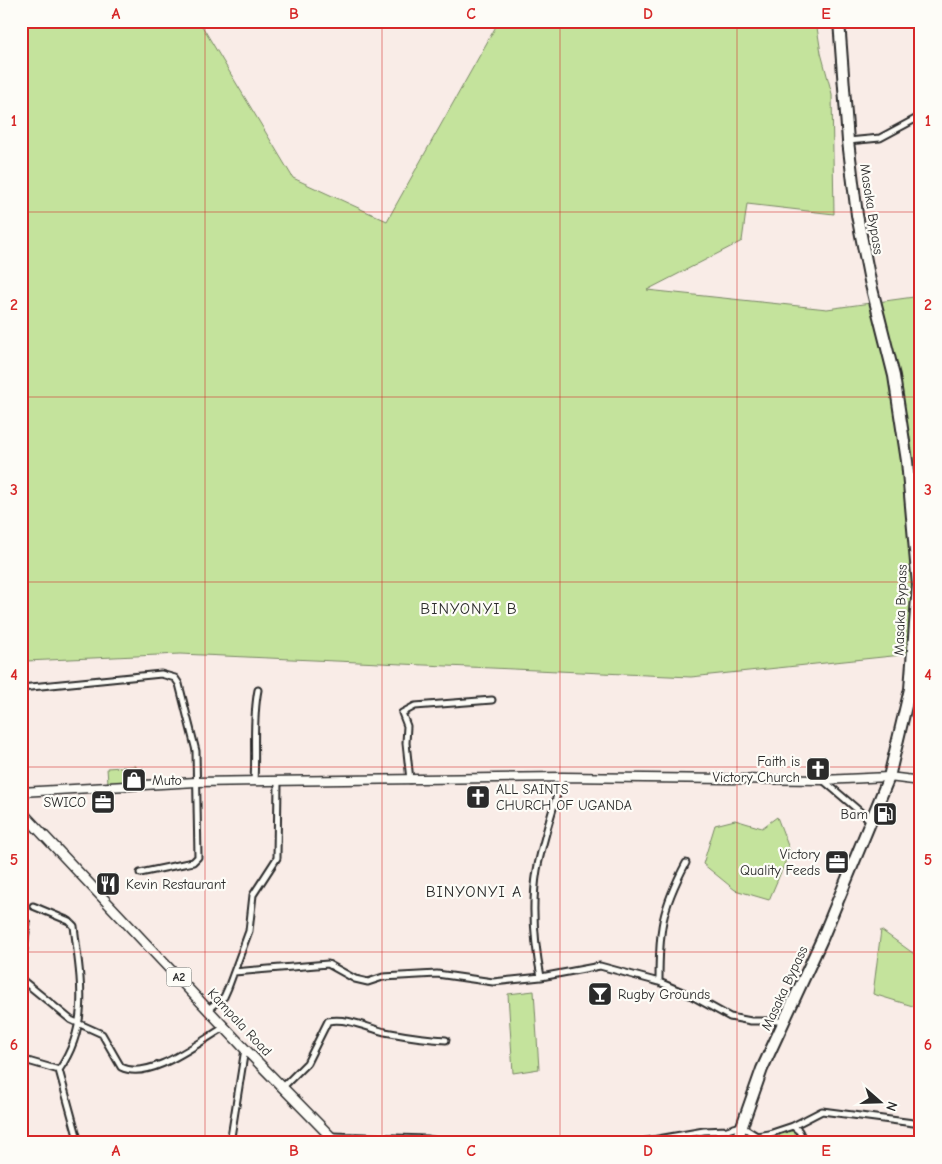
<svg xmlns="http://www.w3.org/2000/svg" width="942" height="1164" font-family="'Comic Neue',sans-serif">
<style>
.green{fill:#c4e39c;stroke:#788764}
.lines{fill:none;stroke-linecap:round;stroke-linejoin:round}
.street-casing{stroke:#2b2b2b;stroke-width:9}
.secondary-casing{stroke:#2b2b2b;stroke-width:11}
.primary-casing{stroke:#2b2b2b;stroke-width:12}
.highway-casing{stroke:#2b2b2b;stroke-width:14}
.street{stroke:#fdfcf7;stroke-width:5}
.secondary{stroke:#fdfcf7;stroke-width:8}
.primary{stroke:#fdfcf7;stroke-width:9}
.highway{stroke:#fdfcf7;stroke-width:10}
.grid{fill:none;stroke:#d62828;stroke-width:1;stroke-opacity:0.55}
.labels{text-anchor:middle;stroke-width:4.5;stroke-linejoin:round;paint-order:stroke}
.shield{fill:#fdfcf7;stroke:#6a6a68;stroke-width:1}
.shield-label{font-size:12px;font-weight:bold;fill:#2b2b2b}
.street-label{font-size:14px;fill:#2b2b2b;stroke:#fdfcf7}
.poi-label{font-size:14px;fill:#2b2b2b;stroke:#fdfcf7;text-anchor:end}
.quarter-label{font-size:16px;letter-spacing:1px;fill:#2b2b2b;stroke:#fdfcf7}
.neatline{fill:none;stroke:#d62828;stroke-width:2}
.grid-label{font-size:16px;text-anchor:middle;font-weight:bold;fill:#d62828}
</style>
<rect width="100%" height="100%" fill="#f9ece7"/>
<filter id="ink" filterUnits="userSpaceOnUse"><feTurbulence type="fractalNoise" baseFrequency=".02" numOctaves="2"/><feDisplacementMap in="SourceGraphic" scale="10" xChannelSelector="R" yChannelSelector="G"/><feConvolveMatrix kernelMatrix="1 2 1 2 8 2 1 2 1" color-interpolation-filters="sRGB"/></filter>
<g filter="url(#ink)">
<path class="green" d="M21,21H199L293,178L387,221L499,21H816L821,53L832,94L834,214L747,204L742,241L647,290L827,309L921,296V653L691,677L180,654L26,661L21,639Z
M136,766V777L130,778V782L108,783L107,768Z
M777,817L790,851L769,900L735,890L703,864L715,825L735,820L762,828Z
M881,930L917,956L921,943V998L916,1011V1007L873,994Z
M534,991L539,1069L513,1073L508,994Z
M789,1129L797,1132L800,1138L797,1141L780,1143L779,1133Z"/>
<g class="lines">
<defs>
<path id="street" d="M848,141L880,138L921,116
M21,688L161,674L175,678L179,684L196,751L198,857L193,862L140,873
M410,780L406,743L407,726L402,713L415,706L492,700
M823,780L871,821
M254,781C256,751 252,720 258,690
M33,906L69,921L74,926C80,978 91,1024 59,1070
M234,972L328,964L355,979L368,982L383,977L437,974L493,982L541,977L600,966L659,982L692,996L730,1017L751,1021H784
M21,974L27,923
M541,977C534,941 531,906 537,870C543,839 554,807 562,777
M21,979L71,1020L102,1034L121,1067C150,1082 200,1041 225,1027
M659,982C659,930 661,910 686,863
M208,1009L224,997L228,988L249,931L253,895L277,858L278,782
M21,1059L59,1070L79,1143
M283,1087L307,1063L328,1021C347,1017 368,1028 385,1032C406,1036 425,1039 446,1040
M793,1126L799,1131L805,1143
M332,1136L427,1139L448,1143
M230,1143L245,1049
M635,1143L704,1131L727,1130L741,1126L757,1136L769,1134L793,1126L822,1111L921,1124"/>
<path id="secondary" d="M21,792L196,782L562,777L823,780L889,777L921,781"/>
<path id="primary" d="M21,811L245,1049L337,1143"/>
<path id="highway" d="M736,1143L762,1069L822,939L889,777L910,689L918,585L907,461L894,376L870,281L857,215L848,141L839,21"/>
</defs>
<use href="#street" class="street-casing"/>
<use href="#secondary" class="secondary-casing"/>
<use href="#primary" class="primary-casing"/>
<use href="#highway" class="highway-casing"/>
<use href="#street" class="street"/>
<use href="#secondary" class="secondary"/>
<use href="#primary" class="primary"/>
<use href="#highway" class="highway"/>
</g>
</g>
<path class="grid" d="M205,21V1143M382,21V1143M560,21V1143M737,21V1143M21,212H921M21,397H921M21,582H921M21,767H921M21,952H921"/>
<defs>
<symbol id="church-square" viewBox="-11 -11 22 22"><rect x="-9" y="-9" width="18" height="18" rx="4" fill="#2b2b2b" stroke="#fdfcf7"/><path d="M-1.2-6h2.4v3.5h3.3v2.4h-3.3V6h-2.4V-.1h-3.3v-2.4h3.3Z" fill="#fff"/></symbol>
<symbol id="shop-square" viewBox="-11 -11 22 22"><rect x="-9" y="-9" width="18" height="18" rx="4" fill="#2b2b2b" stroke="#fdfcf7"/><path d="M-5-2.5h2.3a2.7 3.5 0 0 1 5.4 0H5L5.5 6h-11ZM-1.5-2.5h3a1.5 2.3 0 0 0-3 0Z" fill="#fff"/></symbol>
<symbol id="office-square" viewBox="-11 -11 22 22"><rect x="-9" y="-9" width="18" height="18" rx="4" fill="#2b2b2b" stroke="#fdfcf7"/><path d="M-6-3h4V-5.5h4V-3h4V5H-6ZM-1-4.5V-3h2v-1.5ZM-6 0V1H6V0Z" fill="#fff"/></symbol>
<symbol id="fuel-square" viewBox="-11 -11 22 22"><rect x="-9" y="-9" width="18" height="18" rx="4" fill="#2b2b2b" stroke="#fdfcf7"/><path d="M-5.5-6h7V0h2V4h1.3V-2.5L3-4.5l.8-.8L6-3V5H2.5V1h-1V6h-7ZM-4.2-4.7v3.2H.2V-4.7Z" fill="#fff"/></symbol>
<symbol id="restaurant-square" viewBox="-11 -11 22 22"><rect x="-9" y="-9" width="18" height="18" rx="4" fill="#2b2b2b" stroke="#fdfcf7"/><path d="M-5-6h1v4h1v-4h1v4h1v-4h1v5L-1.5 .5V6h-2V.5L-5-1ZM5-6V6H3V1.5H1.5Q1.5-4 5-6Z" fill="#fff"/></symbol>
<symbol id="bar-square" viewBox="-11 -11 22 22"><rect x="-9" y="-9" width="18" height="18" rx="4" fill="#2b2b2b" stroke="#fdfcf7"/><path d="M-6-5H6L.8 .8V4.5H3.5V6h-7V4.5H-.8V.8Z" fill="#fff"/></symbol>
</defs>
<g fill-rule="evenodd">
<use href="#church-square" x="804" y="755" width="28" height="28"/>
<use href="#shop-square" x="120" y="766" width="28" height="28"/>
<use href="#church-square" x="464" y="783" width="28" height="28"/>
<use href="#office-square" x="89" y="788" width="28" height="28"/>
<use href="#fuel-square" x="871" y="800" width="28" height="28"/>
<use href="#office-square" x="823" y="848" width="28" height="28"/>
<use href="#restaurant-square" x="94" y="870" width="28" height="28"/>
<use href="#bar-square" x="586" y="980" width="28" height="28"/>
</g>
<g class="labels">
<rect class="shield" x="166.5" y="967.5" width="25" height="19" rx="4"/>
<g class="shield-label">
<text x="179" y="981">A2</text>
</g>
<g class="street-label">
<text transform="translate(872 209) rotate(81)" y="5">Masaka Bypass</text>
<text transform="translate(900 610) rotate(-88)" y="5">Masaka Bypass</text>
<text transform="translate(784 988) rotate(-65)" y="5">Masaka Bypass</text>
<text transform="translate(240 1022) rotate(47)" y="5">Kampala Road</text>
</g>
<g class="poi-label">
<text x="800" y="766">Faith is<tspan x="800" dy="16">Victory Church</tspan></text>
<text x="152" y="785" text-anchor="start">Muto</text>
<text x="496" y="794" text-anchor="start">ALL SAINTS<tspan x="496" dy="16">CHURCH OF UGANDA</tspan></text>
<text x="86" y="807">SWICO</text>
<text x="868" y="819">Bam</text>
<text x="820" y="859">Victory<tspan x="820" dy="16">Quality Feeds</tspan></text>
<text x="126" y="889" text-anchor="start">Kevin Restaurant</text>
<text x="618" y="999" text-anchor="start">Rugby Grounds</text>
</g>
<g class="quarter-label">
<text x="469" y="614">BINYONYI B</text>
<text x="474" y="897">BINYONYI A</text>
</g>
</g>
<rect width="942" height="1164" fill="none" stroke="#fdfcf7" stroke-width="55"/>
<g transform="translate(880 1102) rotate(110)" stroke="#fdfcf7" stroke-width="4" paint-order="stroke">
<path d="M0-4L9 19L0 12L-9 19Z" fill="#2b2b2b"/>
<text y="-8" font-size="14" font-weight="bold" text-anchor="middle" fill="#2b2b2b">N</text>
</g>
<rect x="28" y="28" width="886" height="1108" class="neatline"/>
<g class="grid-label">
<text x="116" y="19">A</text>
<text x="294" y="19">B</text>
<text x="471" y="19">C</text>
<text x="648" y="19">D</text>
<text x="826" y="19">E</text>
<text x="14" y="126">1</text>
<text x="928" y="126">1</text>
<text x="14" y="310">2</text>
<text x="928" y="310">2</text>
<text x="14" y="495">3</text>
<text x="928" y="495">3</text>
<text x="14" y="680">4</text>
<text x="928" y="680">4</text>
<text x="14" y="865">5</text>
<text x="928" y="865">5</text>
<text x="14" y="1050">6</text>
<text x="928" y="1050">6</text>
<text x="116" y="1156">A</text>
<text x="294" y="1156">B</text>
<text x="471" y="1156">C</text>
<text x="648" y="1156">D</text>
<text x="826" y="1156">E</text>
</g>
</svg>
